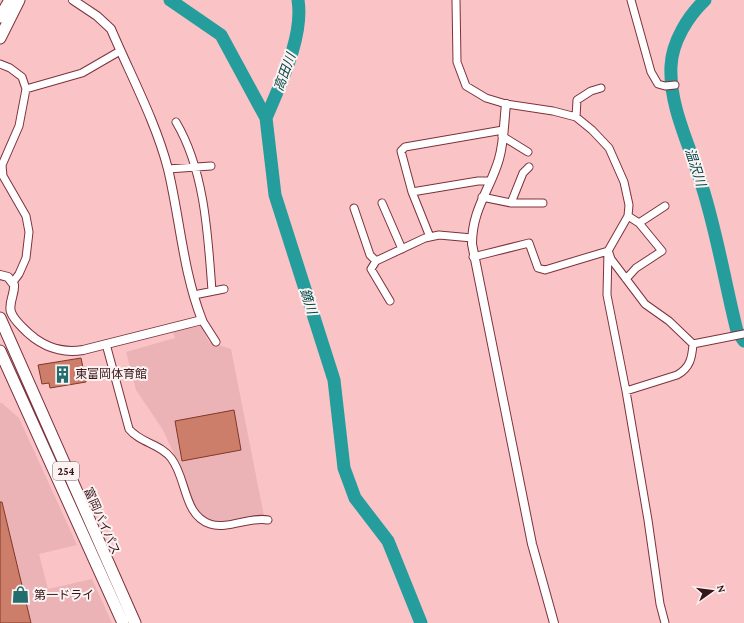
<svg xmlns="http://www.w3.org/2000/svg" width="744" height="623" font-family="'Crimson Pro','Noto Sans JP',serif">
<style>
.built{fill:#ecb3b6}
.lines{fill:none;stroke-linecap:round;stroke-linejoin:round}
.river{stroke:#269d9d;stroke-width:13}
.building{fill:#cd7e6b;stroke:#7f3827}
.minor-casing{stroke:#7c323c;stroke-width:9}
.tertiary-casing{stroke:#7c323c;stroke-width:10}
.trunk-casing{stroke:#7c323c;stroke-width:13}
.minor{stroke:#fff;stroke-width:7}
.tertiary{stroke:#fff;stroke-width:8}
.trunk{stroke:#fff;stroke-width:11}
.labels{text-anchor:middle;stroke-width:4;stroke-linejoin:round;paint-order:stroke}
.shield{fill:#fcf2f2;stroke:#72585b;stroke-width:1}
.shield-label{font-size:11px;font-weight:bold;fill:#37161a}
.poi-label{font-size:12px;fill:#37161a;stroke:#fcf2f2;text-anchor:start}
.street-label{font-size:12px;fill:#37161a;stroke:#fcf2f2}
.water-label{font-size:13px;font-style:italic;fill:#004747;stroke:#fcf2f2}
</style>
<rect width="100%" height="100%" fill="#fac4c7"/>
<path class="built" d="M201,326L209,342L231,349L264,516L217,522L204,518L196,510L178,463L163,430L136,390L126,352L175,338L173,332Z
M0,403H2L19,418L77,545L39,554L48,589L92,579L112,623H0Z"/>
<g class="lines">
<path class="river" d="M170,0L221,35L266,118L275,195L334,380L344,468L355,498L388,541L421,623
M705,0C688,16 672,42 671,66C669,108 691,147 702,186C717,233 725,283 737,331L744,341
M266,118C280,84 304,37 298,0"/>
</g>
<path class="building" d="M81,358L86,382L50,388L49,383L42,384L38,365Z
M234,410L241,450L182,461L175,421Z
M0,502H2L31,623H0Z"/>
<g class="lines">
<defs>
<path id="minor" d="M456,0L457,62L466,86L486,98L506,104L553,111L576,117L592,130L609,148L624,182L629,205L628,216L608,251L607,295L626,391L648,520L660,604L665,623
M631,0L651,72L658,84L665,86L675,85
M0,64L10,68L22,77L26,89L19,126L2,165L3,176L26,216L29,232L26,258L19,274L13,282
M26,89L82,73L120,51
M576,117L577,100L591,91L601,88
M176,122C205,171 208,236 212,291
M502,136L528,152
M168,169L211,166
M489,181H478L412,192L401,151L405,147L503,130
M412,192L430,237
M482,197L511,203H543
M382,203L402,249
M511,203L523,173L529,167
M354,208L370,255L376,261
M639,223L665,206
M609,253L611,259L645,304L669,321L693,344L744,334
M473,257L529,243L538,268L545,270L608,251
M626,279L636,268L662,251L639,223L628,216
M194,295L224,289
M390,301L371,269L376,261L425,238L439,235L472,238
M202,320L216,342
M106,344L129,429C140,443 161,444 171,458C187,478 183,515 210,524C227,530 251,516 268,520
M626,391L677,375C690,368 692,358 693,344"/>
<path id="tertiary" d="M506,104C504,122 504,142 499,159C490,190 472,209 472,244L532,544L554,623
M0,275L8,277L14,285C15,294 8,303 11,312C13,318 18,323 22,327C39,345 58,354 83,350L202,320C183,272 180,219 168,169C156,122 130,74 111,29L97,16L73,0"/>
<path id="trunk" d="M0,17L10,0
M0,38L19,0
M0,318L135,623
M0,351L123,623"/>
</defs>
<use href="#minor" class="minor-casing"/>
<use href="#tertiary" class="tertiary-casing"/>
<use href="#trunk" class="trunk-casing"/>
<use href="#minor" class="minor"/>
<use href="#tertiary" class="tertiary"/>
<use href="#trunk" class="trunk"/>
</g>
<defs>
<symbol id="building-bare" viewBox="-9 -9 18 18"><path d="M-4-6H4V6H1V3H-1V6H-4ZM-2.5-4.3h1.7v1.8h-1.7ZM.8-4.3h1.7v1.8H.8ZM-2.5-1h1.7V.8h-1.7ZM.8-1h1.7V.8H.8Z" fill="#226d6d" stroke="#fcf2f2" stroke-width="2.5" paint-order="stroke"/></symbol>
<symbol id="shop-bare" viewBox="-9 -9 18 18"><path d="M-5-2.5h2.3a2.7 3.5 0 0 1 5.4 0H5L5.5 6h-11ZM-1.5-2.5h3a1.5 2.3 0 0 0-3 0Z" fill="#226d6d" stroke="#fcf2f2" stroke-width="2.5" paint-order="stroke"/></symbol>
</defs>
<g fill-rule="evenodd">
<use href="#building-bare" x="50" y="362" width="25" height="25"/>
<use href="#shop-bare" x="8" y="582" width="25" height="25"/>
</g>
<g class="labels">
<rect class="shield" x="53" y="462" width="26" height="18" rx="3"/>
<g class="shield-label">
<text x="66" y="475">254</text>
</g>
<g class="poi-label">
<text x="75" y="378">東富岡体育館</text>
<text x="34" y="599">第一ドライ</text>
</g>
<g class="street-label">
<text transform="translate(102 521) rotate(66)" y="4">富岡バイパス</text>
</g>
<g class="water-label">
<text transform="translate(284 72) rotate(-70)" y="5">高田川</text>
<text transform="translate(696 167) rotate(72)" y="5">温沢川</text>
<text transform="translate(309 301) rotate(72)" y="5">鏑川</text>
</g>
</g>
<g transform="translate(712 591) rotate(76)" stroke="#fcf2f2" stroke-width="3" paint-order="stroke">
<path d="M0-3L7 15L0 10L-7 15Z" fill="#37161a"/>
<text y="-6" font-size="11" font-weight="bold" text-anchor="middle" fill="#37161a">N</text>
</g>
</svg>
